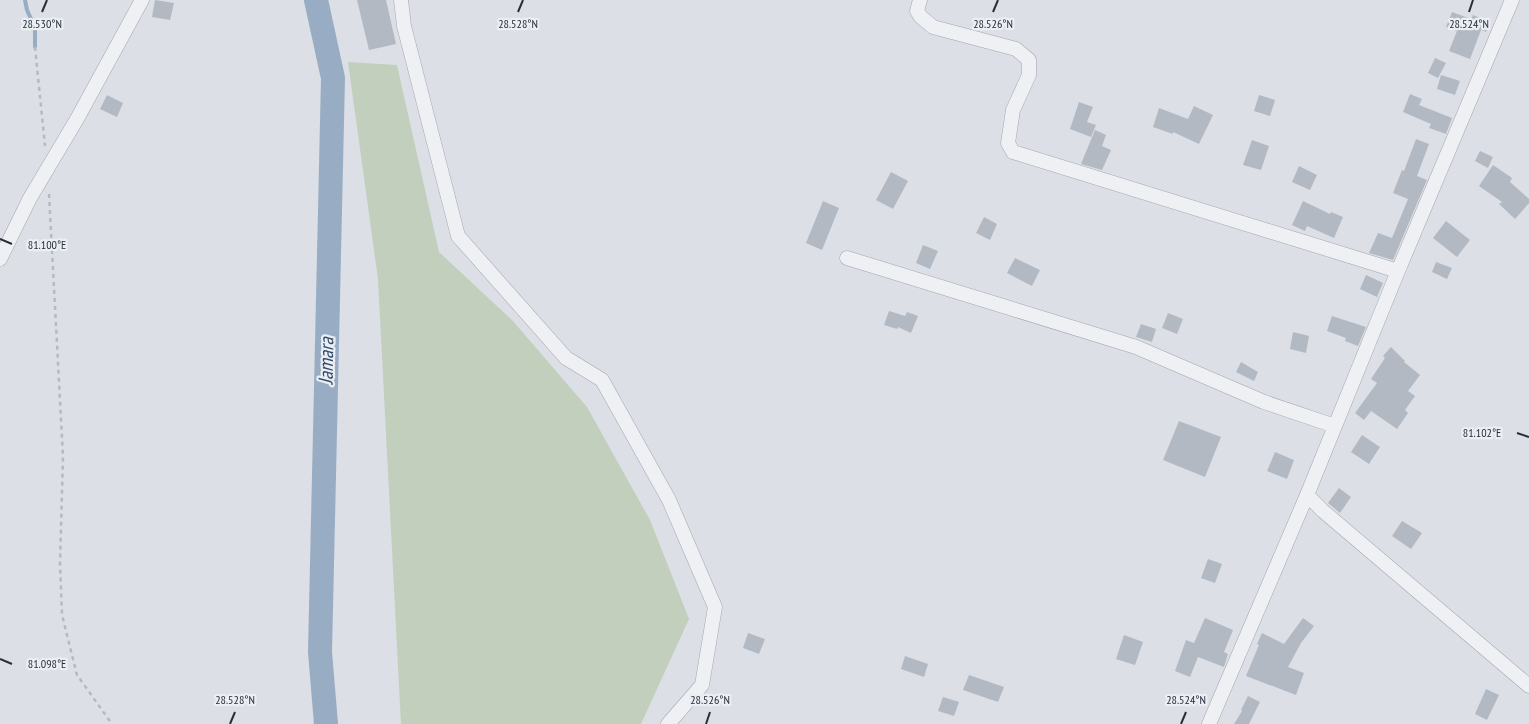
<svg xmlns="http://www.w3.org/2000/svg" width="1529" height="724" font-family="'PT Sans Narrow',sans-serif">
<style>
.green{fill:#c2cfbd}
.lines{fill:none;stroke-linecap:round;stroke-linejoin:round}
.stream{stroke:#98adc4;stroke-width:4}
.river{stroke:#98adc4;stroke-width:24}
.building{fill:#b3b9c2}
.minor-casing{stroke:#a2a6af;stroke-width:15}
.path{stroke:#b6bac0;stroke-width:2.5;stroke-dasharray:4 4;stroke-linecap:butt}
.minor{stroke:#eef0f4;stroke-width:14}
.ticks{fill:none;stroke:#262e3b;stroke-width:2}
.labels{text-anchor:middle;stroke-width:4.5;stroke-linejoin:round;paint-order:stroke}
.water-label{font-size:20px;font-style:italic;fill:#334c6d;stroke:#ebeef3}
.ticks-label{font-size:12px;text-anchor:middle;fill:#262e3b;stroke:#ebeef3;stroke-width:4.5;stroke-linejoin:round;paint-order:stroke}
</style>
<rect width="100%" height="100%" fill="#dcdfe5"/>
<path class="green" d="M348,62L397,65L439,252L512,320L587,407L650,520L689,619L641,724H401L378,279Z"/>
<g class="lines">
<path class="stream" d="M25,0L27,10L35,28V47"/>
<path class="river" d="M316,0L333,78L320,652L326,724"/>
</g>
<path class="building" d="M155,0L174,3L170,20L152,17Z
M357,0H386L396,44L369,50Z
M1452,12L1471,19L1473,15L1490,22L1486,32L1481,30L1470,59L1449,51L1457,31L1446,27Z
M1435,58L1446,63L1438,78L1428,73Z
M1441,75L1460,81L1455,95L1437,89Z
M1410,94L1422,99L1419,105L1452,118L1446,134L1429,128L1431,124L1403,112Z
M107,95L123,103L117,117L100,109Z
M1259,95L1275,100L1270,116L1254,111Z
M1079,102L1093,107L1087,122L1096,125L1091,137L1070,129Z
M1194,106L1213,115L1199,144L1173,132V134L1153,127L1159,108L1188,119Z
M1095,130L1106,135L1102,146L1111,150L1102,170L1081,164Z
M1416,139L1429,144L1417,176L1427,180L1393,260L1369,253L1378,233L1392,238L1408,199L1393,193L1402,170L1404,171Z
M1252,140L1269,146L1261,170L1243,165Z
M1480,151L1493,157L1488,168L1475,161Z
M1493,165L1512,178L1510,182L1529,199V203L1515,219L1499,204L1502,202L1479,186Z
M1299,166L1317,175L1310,190L1292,182Z
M891,172L908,181L893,209L876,200Z
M823,201L839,208L822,250L806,243Z
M1303,201L1330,214L1331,212L1343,217L1334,238L1307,226L1305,231L1292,225Z
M984,217L997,224L990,240L976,233Z
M1446,221L1470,240L1457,257L1433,238Z
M923,245L938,251L930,269L916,263Z
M1015,258L1040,270L1032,286L1007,273Z
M1436,262L1452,268L1447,279L1432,272Z
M1366,275L1383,283L1377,297L1360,289Z
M889,311L905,316L907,312L918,316L911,333L898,327L897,329L884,325Z
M1168,313L1183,319L1177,334L1162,328Z
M1332,316L1366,327L1358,346L1345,341L1346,338L1327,331Z
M1141,324L1156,329L1152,342L1136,337Z
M1293,332L1309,336L1306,353L1290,349Z
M1391,347L1405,361L1404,362L1420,375L1408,391L1415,396L1405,410L1408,413L1397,429L1371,411L1364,420L1355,413L1377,383L1371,379L1385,358L1383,356Z
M1241,362L1258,372L1254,381L1236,372Z
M1179,421L1221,437L1205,477L1163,460Z
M1362,435L1380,447L1369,464L1351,452Z
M1275,452L1294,460L1287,479L1267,471Z
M1339,488L1351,497L1340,513L1328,503Z
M1402,521L1422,533L1411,549L1392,536Z
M1208,559L1222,564L1215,583L1201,578Z
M1205,618L1233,630L1224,652L1228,654L1224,667L1198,657L1190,677L1175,671L1186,640L1194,643Z
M1303,618L1314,626L1301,643L1288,667L1304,673L1296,695L1246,676L1259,645L1257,644L1262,633L1284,644Z
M748,633L765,639L759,654L743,648Z
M1124,635L1143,642L1135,665L1116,659Z
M905,656L928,664L924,677L901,669Z
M969,675L1004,687L998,702L963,690Z
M1486,689L1499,695L1487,720L1475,714Z
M1248,696L1260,702L1249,724H1234L1242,711L1241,710Z
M943,697L959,702L954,716L938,711Z"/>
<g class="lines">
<defs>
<path id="minor" d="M401,0L404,26L458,236L566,358L602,380L669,500L715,607L702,685L668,724
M920,0L917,11L921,17L933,27L1016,49L1029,60V75L1013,110L1008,143L1013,152L1398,271
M847,258L1136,347L1264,402L1335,426
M0,259L30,198L77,119L142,0
M1307,495L1323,511L1529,686
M1209,724L1307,495L1398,271L1512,0"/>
</defs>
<use href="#minor" class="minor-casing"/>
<path class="path" d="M35,47L45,146
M49,194L63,457L60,564L62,615L77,675L112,724"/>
<use href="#minor" class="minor"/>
</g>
<path class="ticks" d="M42,12L47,0M518,12L523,0M993,12L998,0M1469,12L1473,0M0,239L12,244M1517,433L1529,437M0,659L12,664M230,724L235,712M706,724L710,712M1181,724L1186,712"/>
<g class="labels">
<g class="water-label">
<text transform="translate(326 361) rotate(-89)" y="7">Jamara</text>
</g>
</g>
<g class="ticks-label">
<text x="42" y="28">28.530°N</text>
<text x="518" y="28">28.528°N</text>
<text x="993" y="28">28.526°N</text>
<text x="1469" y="28">28.524°N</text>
<text x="47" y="249">81.100°E</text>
<text x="1482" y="437">81.102°E</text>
<text x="47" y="668">81.098°E</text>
<text x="235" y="704">28.528°N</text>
<text x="710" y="704">28.526°N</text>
<text x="1186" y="704">28.524°N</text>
</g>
</svg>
